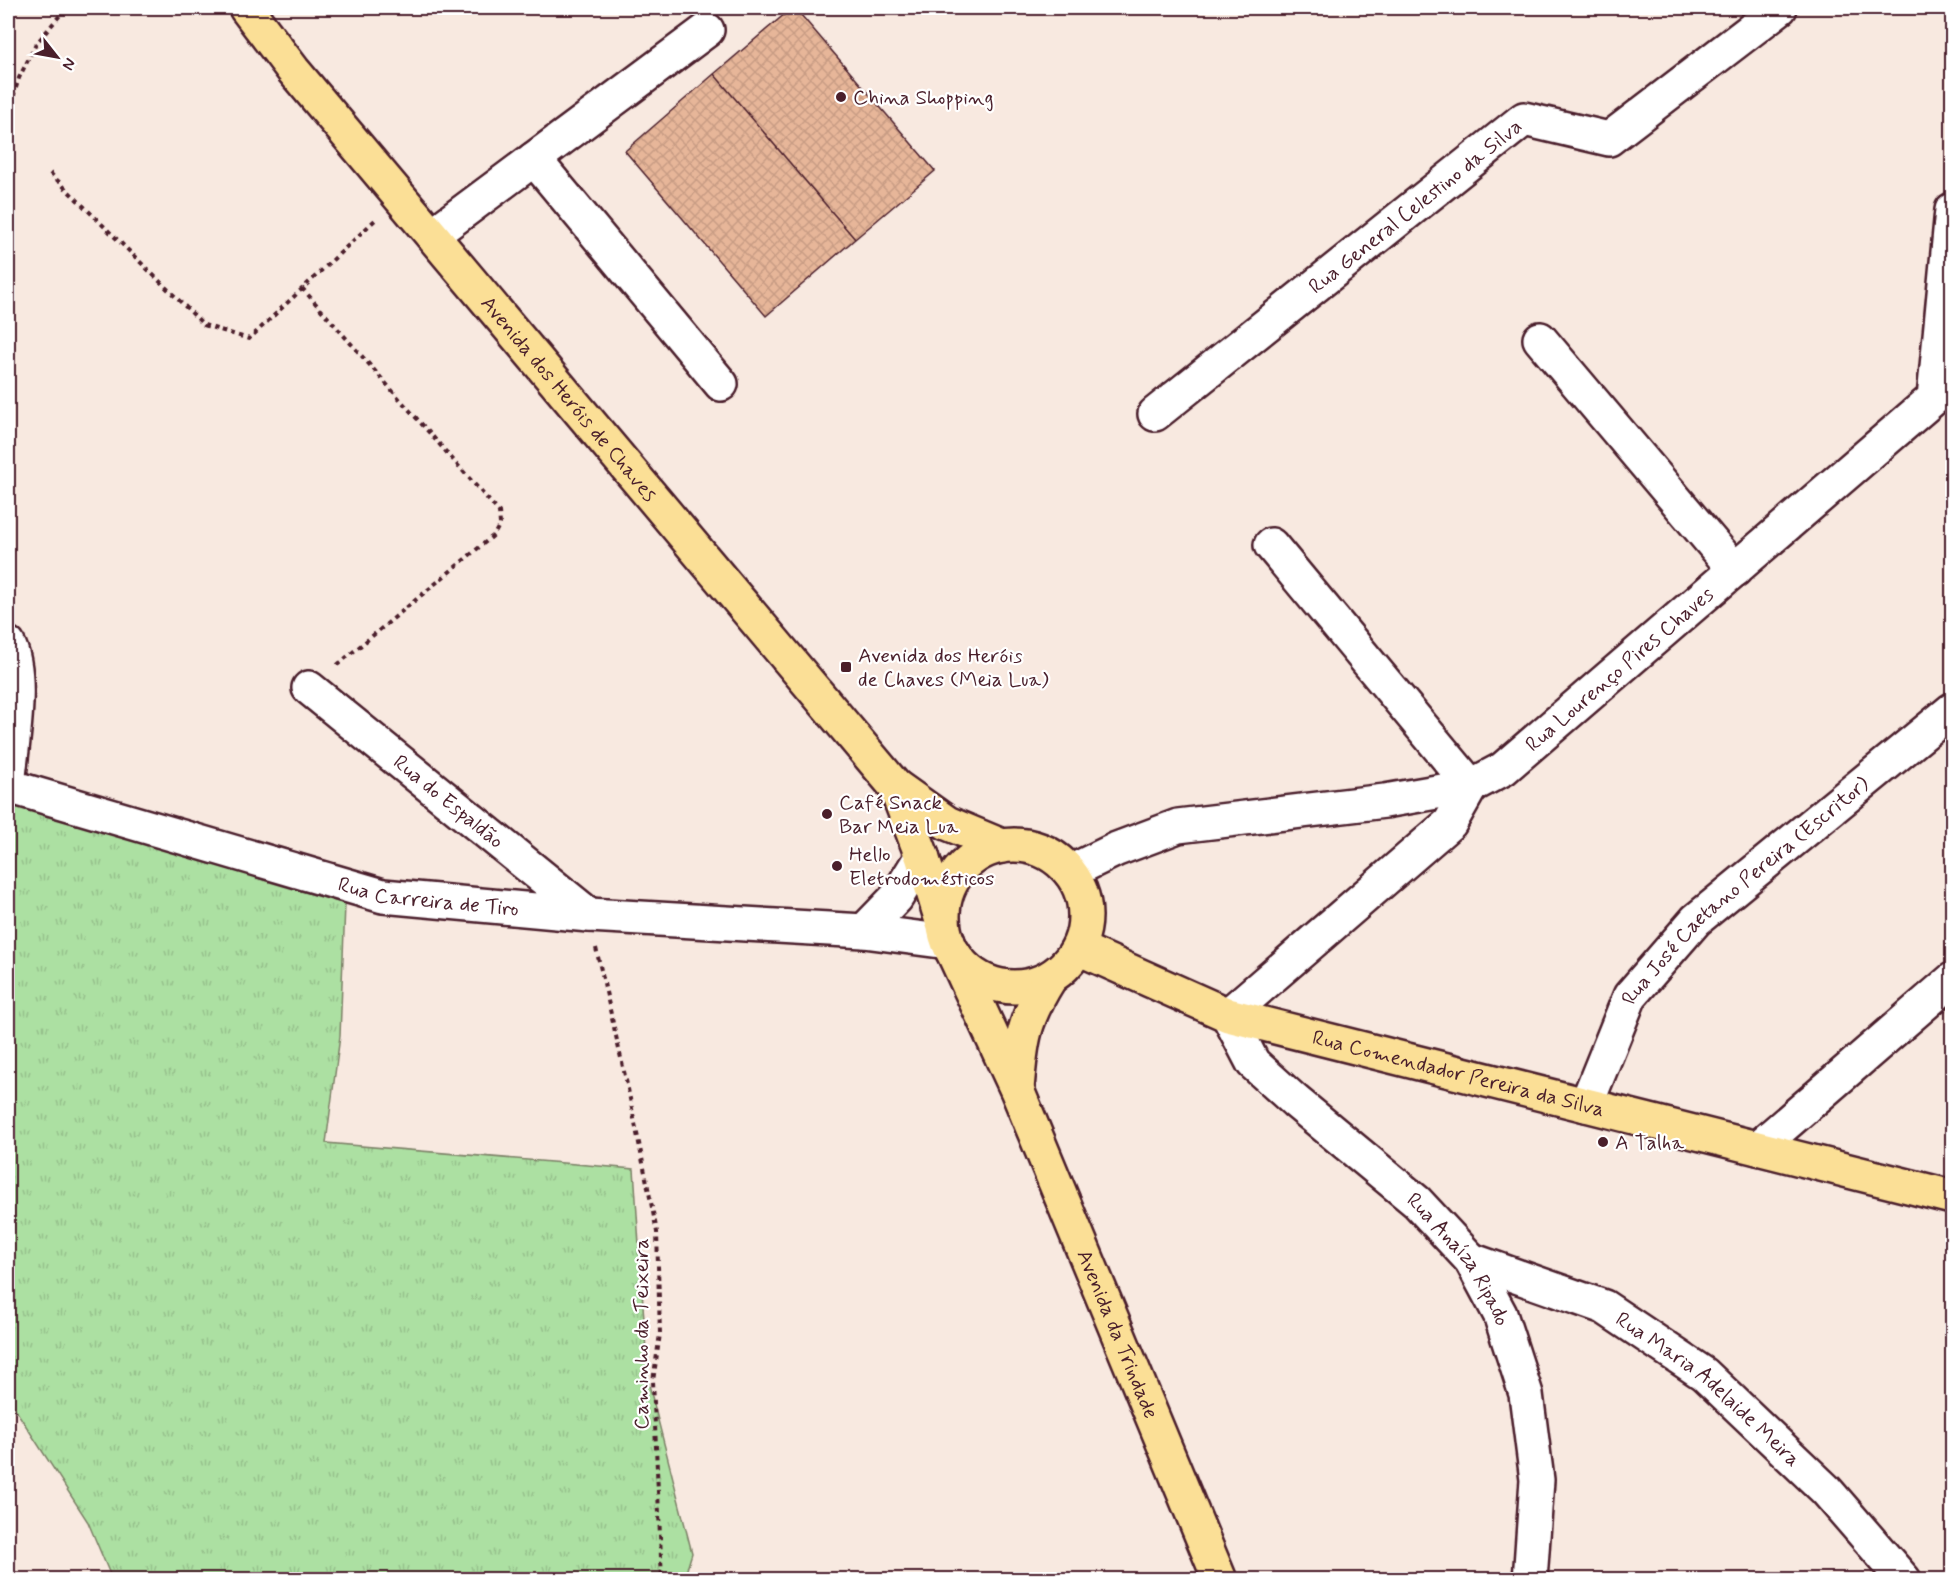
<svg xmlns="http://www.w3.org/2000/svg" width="1960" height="1587" font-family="Mynerve,sans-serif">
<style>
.grass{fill:url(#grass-tufts);stroke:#7b8066;stroke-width:1.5}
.building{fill:url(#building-cross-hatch);stroke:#4a1f2b;stroke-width:1.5}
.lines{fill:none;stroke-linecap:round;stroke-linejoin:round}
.minor-casing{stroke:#4a1f2b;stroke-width:38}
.major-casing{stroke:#4a1f2b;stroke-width:38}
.path{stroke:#4a1f2b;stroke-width:4;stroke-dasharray:4.5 4.5;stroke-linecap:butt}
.minor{stroke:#fff;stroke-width:33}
.major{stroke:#fbdf96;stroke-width:33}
.poi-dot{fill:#4a1f2b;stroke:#fff;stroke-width:2}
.labels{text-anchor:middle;stroke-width:4.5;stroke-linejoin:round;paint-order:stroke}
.poi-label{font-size:21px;fill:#4a1f2b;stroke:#fff;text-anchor:start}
.street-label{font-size:21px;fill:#4a1f2b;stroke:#fff}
</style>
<defs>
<pattern id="grass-tufts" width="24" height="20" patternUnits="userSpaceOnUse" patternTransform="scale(1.5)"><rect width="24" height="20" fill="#ace0a2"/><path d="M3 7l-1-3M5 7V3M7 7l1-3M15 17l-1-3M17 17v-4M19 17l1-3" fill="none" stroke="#96c08c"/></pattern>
<pattern id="building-cross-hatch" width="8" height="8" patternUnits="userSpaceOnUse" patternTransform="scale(1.5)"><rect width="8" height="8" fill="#e7b699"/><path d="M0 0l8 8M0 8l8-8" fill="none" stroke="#c89c84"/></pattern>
</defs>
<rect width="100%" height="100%" fill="#f8e9e0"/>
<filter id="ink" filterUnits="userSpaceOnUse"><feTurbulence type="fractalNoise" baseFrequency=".0167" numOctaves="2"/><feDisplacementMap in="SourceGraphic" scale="12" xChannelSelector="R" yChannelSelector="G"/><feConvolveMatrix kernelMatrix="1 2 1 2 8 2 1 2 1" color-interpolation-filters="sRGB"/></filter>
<g filter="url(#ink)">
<path class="grass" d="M8,801L116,831L345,904L340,1036L326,1143L634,1169L648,1381L692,1553L684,1579H112L88,1522L8,1398Z"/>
<path class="building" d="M792,8H795L935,171L855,239L714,74Z
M714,74L855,239L766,316L625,151Z"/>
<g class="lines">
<defs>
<g id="minor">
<path d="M534,159L721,384"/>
<path d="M432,235L707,30"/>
<path d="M1540,339L1735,570"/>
<path id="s1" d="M1155,414L1524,119L1609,139L1780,8"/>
<path id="s2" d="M1271,545L1471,786L1450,823L1228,1015L1253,1063L1295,1101L1417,1202L1471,1260L1500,1314L1526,1394L1537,1480L1530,1580"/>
<path d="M8,644C25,674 11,750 8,786"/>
<path id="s3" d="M309,688L589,915"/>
<path id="s4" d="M8,786L383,896L589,915L864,931L948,942"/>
<path id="s5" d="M1070,872L1117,849L1178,826L1385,801L1471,786L1503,769L1934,398L1952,210"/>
<path d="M864,931L896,898L922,856"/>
<path id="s6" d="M1586,1105L1630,996L1696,920L1952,710"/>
<path d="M1758,1148L1952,980"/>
<path id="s7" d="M1471,1260L1604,1307L1704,1374L1826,1490L1904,1580"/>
</g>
<g id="major">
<path id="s8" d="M246,8L293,70L895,786L947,823L1002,846"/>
<path d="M895,786L922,856L942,921"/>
<circle cx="1014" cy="916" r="71"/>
<path id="s9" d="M1078,948L1228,1015L1952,1197"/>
<path id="s10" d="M954,954L1017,1090L1220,1580"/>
<path d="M1017,1089C1021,1040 1023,1021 1050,978"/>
</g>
</defs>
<use href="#minor" class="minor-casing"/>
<use href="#major" class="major-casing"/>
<path class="path" d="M8,114L19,78L36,44L66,8
M50,173L204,325L249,339L375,220
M302,288L499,512L500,524L494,535L336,666
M596,948L628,1089L657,1232L660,1334L653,1381L662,1580"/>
<use href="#minor" class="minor"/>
<use href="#major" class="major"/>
</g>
</g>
<g class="poi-dot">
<circle cx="841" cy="97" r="6"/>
<rect x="840" y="661" width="12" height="12" rx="3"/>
<circle cx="827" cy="814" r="6"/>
<circle cx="837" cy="866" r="6"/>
<circle cx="1603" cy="1142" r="6"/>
</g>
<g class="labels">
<g class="poi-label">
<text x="853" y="104">China Shopping</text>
<text x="858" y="662">Avenida dos Heróis<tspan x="858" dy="24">de Chaves (Meia Lua)</tspan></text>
<text x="839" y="809">Café Snack<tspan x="839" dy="24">Bar Meia Lua</tspan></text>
<text x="849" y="861">Hello<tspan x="849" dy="24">Eletrodomésticos</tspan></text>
<text x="1615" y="1149">A Talha</text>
</g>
<g class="street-label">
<text dy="7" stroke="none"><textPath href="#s1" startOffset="333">Rua General Celestino da Silva</textPath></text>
<text dy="7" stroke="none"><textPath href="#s8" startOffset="507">Avenida dos Heróis de Chaves</textPath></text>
<text dy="7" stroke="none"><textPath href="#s5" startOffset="603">Rua Lourenço Pires Chaves</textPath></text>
<text dy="7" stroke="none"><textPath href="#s3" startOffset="180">Rua do Espaldão</textPath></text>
<text dy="7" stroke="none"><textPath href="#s6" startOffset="274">Rua José Caetano Pereira (Escritor)</textPath></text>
<text dy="7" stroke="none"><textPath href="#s4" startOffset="436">Rua Carreira de Tiro</textPath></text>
<text dy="7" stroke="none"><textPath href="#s9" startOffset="402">Rua Comendador Pereira da Silva</textPath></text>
<text dy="7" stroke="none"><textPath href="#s2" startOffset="990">Rua Anaíza Ripado</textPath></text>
<text transform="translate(641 1334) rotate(-90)" y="7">Caminho da Teixeira</text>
<text dy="7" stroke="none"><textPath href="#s10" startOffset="414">Avenida da Trindade</textPath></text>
<text dy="7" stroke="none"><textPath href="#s7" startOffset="274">Rua Maria Adelaide Meira</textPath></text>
</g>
</g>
<rect width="1960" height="1587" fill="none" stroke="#fff" stroke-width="30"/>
<rect x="15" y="15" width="1930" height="1557" fill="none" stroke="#4a1f2b" stroke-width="2" filter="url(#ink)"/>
<g transform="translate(57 57) rotate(121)" stroke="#ffffff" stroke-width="4.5" paint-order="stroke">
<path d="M0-4.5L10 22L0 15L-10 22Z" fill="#4a1f2b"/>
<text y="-9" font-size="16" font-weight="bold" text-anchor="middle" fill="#4a1f2b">N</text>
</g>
</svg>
